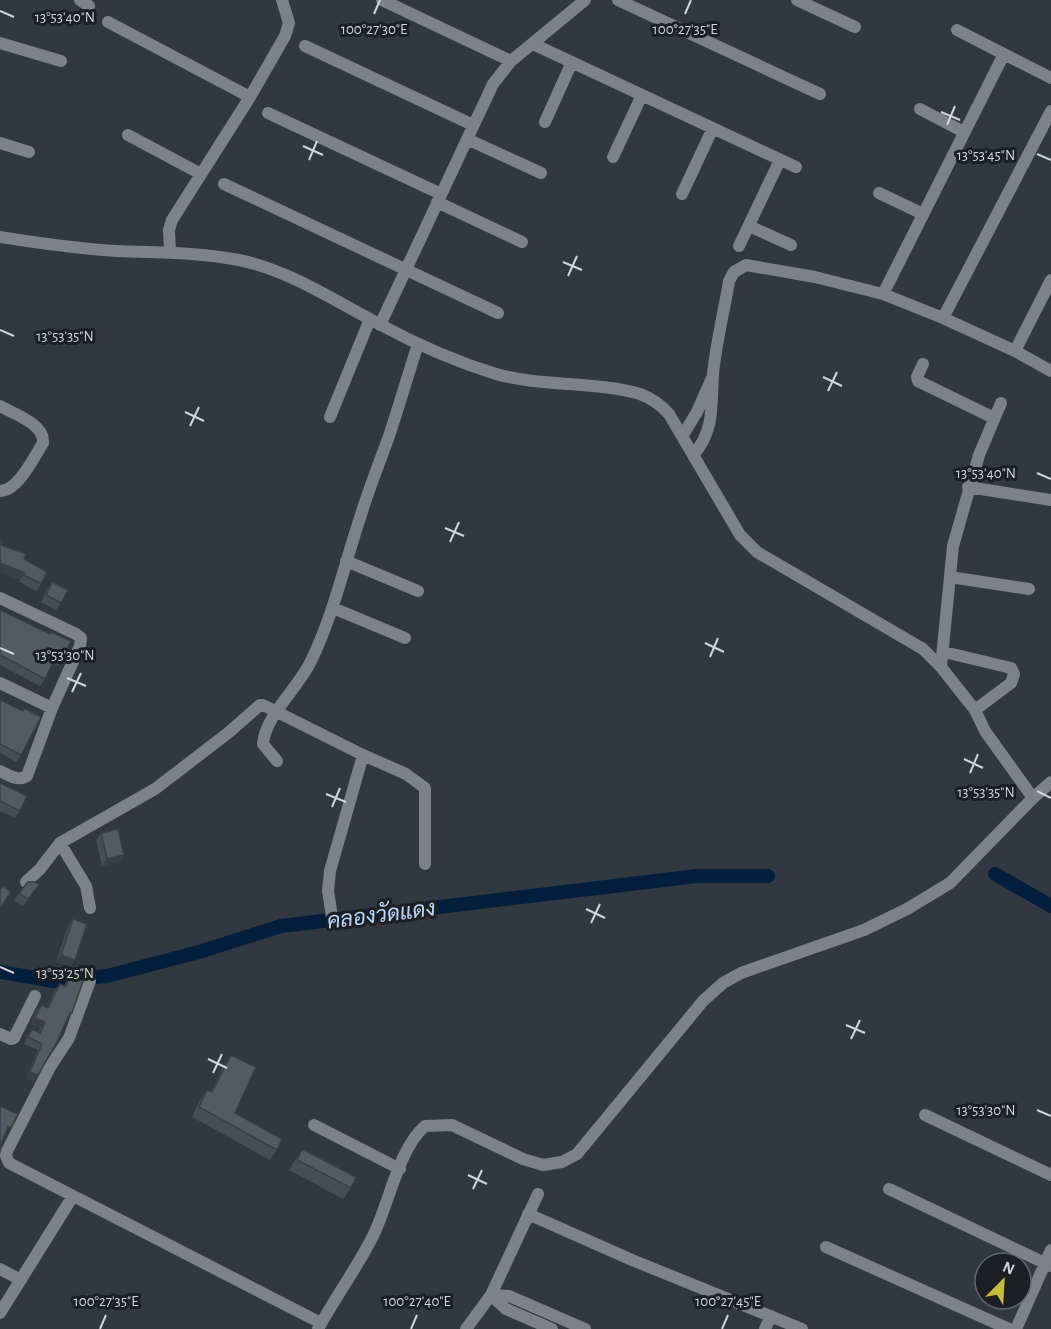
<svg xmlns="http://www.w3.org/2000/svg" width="1051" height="1329" font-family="'Alegreya Sans',Sarabun,sans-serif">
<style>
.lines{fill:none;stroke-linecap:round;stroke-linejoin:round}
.canal{stroke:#041f3e;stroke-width:14}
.minor{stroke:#7e8185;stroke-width:12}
.tertiary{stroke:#7e8185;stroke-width:12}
.wall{fill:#474d55}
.shaded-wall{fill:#3a3f45}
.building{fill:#535a63;stroke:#3a3f45;stroke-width:1.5}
.ticks{fill:none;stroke:#d1d5db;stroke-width:2}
.labels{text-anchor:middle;stroke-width:6;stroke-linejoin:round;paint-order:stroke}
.water-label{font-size:22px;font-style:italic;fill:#bad7fb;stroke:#1c1f23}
.ticks-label{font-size:15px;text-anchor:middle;fill:#d1d5db;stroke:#1c1f23;stroke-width:6;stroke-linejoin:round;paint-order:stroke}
</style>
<rect width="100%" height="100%" fill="#313840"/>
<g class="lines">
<path class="canal" d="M995,874L1051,906
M0,972L54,981L107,976L199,952L281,926L697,876H768"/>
<path class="minor" d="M80,0L89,6
M382,0L511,61
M618,0L820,94
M797,0L855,27
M108,22L250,97
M957,30L1051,78
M0,43L61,61
M533,44L796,167
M305,46L473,125
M920,109L964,132
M268,113L441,194
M545,122L572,62
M128,135L201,174
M467,139L541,173
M0,143L29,152
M613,157L642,95
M224,184L498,313
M879,193L923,214
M682,194L713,128
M437,202L522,242
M749,226L791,245
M739,246L780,160
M170,252L169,230L172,220L250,97L285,36L289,23L282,0
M883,294L1004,54
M943,318L1051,111
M380,325L493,84L511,61L585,0
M1015,351L1051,280
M923,364L917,377L918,381L994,418
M0,406C14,414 45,424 43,443C34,457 18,491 0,491
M330,417L370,319
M683,435L697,412L712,378
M694,454C715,430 711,403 713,374C716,343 724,312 729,281L734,272L746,265L815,277L883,294L943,318L1015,351L1051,371
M968,487L1051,500
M346,561L418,591
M950,577L1029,589
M0,598L76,634L81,638L80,646L52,708L27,776C17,782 9,775 0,771
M333,608L405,638
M944,652L1011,668L1014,674L1011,683L975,710
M941,667L953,546L979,455L1001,403
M0,683L52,708
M277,761L263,744C265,716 299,687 311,661C333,616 344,566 360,518C368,491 379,464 389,436C399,406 408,375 418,344
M1033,798L1051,782
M60,843L86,886L90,908
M26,882L40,869L60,843L155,789L228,733L260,705H263L363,755L406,774L425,788V864
M332,917L328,891L330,871L363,755
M90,981L69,1038L50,1067L7,1151L6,1156L9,1163L321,1323
M0,1034L11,1039L14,1038L35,996
M925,1115L1051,1175
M314,1125L400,1169
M889,1189L1051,1266
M528,1214L632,1260L802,1329
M826,1247L1009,1329
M0,1269L21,1280
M491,1295L509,1296L585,1329
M491,1295L506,1309L552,1329
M0,1313L73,1196
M466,1329L491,1295L538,1194
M765,1329L771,1316
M1016,1329L1051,1250"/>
<path class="tertiary" d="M0,237C39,243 77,249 117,251C159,253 198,252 239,260C291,271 333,300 379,324C414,343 457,362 496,374C541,387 595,381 640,394C651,398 661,405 669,414L740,535L757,552L923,649L941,667L975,710L985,731L1033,798L950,883L907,909L864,930L741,973L723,983L703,1001L577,1154L562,1162L543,1165L523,1159L452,1125L425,1126C398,1149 389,1205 372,1238C356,1269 335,1298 318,1329"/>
</g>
<path class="wall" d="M1,545L24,559L41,584L36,591L19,582L20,580Z
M52,582L61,603L56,610L41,602L47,589Z
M0,610L63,659L58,666L52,663L45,679L40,686L0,665Z
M0,700L21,755L16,762L0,753Z
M0,783L20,811L15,818L0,811Z
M101,833L124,855L119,862L102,866L96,840Z
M39,885L23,906L14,900L19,893Z
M73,919L75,960L70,967L56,962L68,926Z
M69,976L72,1013L67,1019L38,1075L33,1082L26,1078L38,1050L24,1044L27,1036L32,1029L39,1032L40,1028L31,1024L36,1011L41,1005L47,1008L55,990L60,984L64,986Z
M231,1055L235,1113L277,1150L270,1160L192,1117L200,1100L207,1090L211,1092L224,1065Z
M302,1149L351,1188L343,1199L289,1170L295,1160Z"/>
<path class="shaded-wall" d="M0,563L25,573L20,580L0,572Z
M124,855L119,862L102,866L107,859Z
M61,955L75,960L70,967L56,962Z
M35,1018L45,1022L40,1028L31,1024Z
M30,1072L38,1075L33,1082L26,1078Z"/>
<path class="building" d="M0,541L2,542L1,545L26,554L24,559L47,572L41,584L24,575L25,573L0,563Z
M52,582L68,590L61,603L46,595Z
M0,610L50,634L51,632L71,641L63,659L56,656L45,679L0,655Z
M0,700L23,711L24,708L41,717L21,755L0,744Z
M0,783L27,796L20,811L0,801Z
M118,829L124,855L107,859L101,833Z
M28,882H35L39,885L28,899L19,893Z
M3,886L11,892L0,908V888L1,889Z
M73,919L87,924L75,960L61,955Z
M69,976L83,981L72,1013L70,1012L58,1040L38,1075L30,1072L42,1044L28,1037L32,1029L40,1033L45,1022L35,1018L41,1005L48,1008L60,984L66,987Z
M231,1055L256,1067L235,1113L282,1139L277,1150L199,1107L207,1090L212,1092Z
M0,1106L18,1114L11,1128L8,1127L0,1147Z
M302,1149L356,1177L351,1188L297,1160Z"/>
<path class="ticks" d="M0,11L14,17M374,14L380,0M685,14L691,0M941,112L960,120M947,125L955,106M303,146L323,155M1037,154L1051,160M309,160L317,141M563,262L582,270M568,276L577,256M0,330L14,336M823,377L842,386M828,391L837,372M185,412L204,421M190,426L199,407M1037,473L1051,479M445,528L464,536M450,542L459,522M705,643L724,652M0,648L14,654M710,657L718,638M67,678L86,686M72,692L81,673M964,759L983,768M970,773L978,754M1037,791L1051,798M326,794L346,802M332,807L340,788M586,909L605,918M591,923L600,904M0,967L14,973M846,1025L865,1033M851,1039L860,1020M208,1059L227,1068M213,1073L222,1054M1037,1110L1051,1116M468,1175L487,1184M473,1189L482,1170M100,1329L106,1315M411,1329L417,1315M722,1329L728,1315"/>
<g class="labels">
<g class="water-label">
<text transform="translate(381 914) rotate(-7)" y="8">คลองวัดแดง</text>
</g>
</g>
<g class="ticks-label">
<text x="65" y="22">13°53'40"N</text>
<text x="374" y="34">100°27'30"E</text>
<text x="685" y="34">100°27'35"E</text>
<text x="986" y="160">13°53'45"N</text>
<text x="65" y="341">13°53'35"N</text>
<text x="986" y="478">13°53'40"N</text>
<text x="65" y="660">13°53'30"N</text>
<text x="986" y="797">13°53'35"N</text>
<text x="65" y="978">13°53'25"N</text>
<text x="986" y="1115">13°53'30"N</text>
<text x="106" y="1306">100°27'35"E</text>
<text x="417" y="1306">100°27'40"E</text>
<text x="728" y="1306">100°27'45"E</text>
</g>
<g transform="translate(1003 1281) rotate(24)"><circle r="28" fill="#1c1f23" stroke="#64686d" stroke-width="1.5"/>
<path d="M0-4.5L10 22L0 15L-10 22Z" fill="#c7bb3b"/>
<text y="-9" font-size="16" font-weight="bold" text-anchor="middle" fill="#d1d5db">N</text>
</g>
</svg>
